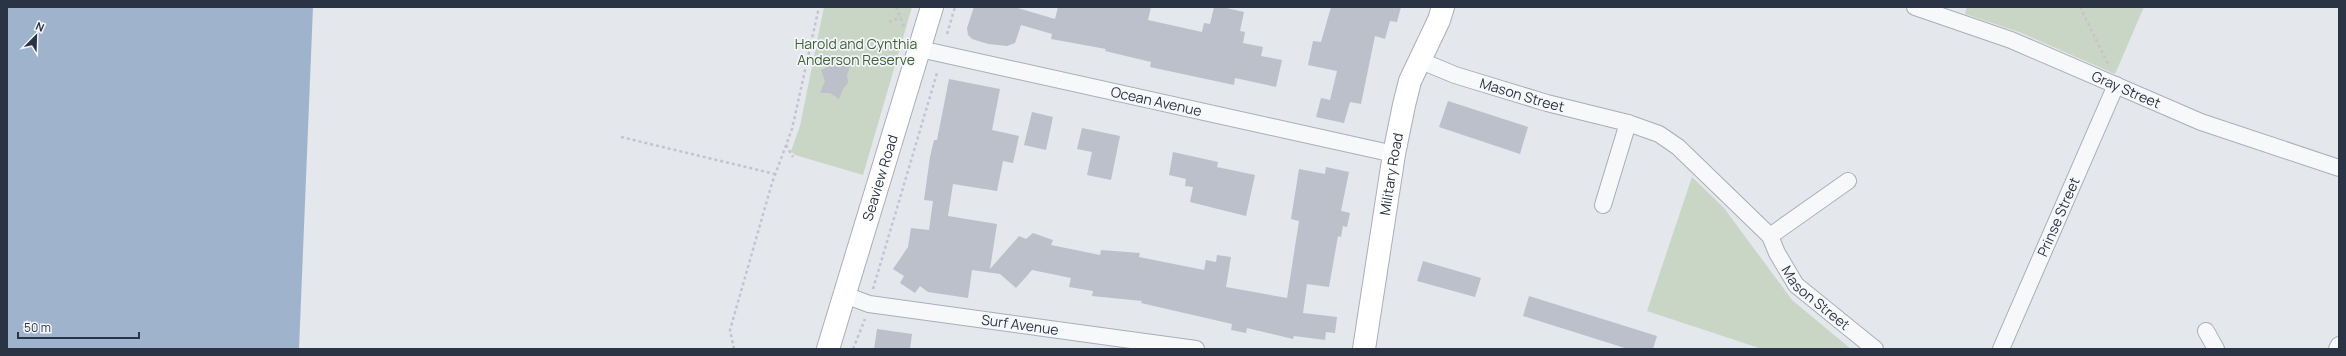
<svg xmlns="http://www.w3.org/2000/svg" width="2346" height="356" font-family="Manrope,sans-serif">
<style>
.green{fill:#c9d6c5}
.water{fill:#9fb4cc}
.building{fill:#bbc0ca}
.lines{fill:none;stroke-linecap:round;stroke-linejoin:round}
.street-casing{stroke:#a9aeb7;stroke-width:18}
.secondary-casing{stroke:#a9aeb7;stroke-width:24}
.path{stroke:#c2c5cb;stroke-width:2.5;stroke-dasharray:3 3;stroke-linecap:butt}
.street{stroke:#f7f8fa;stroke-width:16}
.secondary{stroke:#fff;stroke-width:22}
.labels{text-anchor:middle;stroke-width:3.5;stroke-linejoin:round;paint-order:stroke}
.park-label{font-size:14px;fill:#3f6138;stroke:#f4f6f9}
.street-label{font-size:14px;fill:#2b3445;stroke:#f4f6f9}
</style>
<rect width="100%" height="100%" fill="#e4e7ec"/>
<path class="green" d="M824,7H912L863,175L795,155L791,151L800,126Z
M1967,7H2144L2115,74L2019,32L1965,14Z
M1692,177L1724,208L1792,300L1851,349H1762L1647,311Z"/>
<path class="water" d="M7,7H313L299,349H7Z"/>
<path class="building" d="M974,7H1014L1055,19L1058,7H1151L1148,20L1202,32L1204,23L1210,24L1214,7H1222L1244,12L1240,31L1245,32L1243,43L1263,47L1261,56L1282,60L1276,87L1235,78L1234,85L1150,67L1151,62L1105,51L1106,49L1051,39L1052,34L1021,25L1015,43L1007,46L988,44L972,39L968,35L967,28Z
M1331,7H1401L1397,22L1390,21L1385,39L1375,36L1361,104L1350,102L1344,123L1316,117L1321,98L1330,100L1337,71L1308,65L1313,41L1321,42Z
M833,57L841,63L851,64L847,75L848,83L843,89L839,99L830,93H820L825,81L821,70L829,66Z
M949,79L1000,89L992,130L1019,136L1013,163L1003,161L997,191L953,184L948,216L997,224L990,269L1019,236L1026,239L1033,233L1053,240L1051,245L1100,255L1101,250L1140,253L1139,257L1204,270L1206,260L1216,262L1217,255L1231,257L1226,287L1287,298L1299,221L1291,219L1299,169L1325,174L1326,167L1349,172L1341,211L1350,213L1347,227L1343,226L1341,237L1338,236L1329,287L1307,284L1303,313L1337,317L1335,333L1326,332L1325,340L1294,336L1293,339L1247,328L1246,333L1231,330L1232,324L1141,303L1142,301L1092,296L1093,291L1069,287L1071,278L1032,270L1016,288L1000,274L972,270L968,298L928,292L920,286L915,293L900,283L904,276L893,269L908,247L911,228L929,230L933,201L924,200L930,157L934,140H937Z
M1448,101L1528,127L1520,154L1439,127Z
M1032,112L1053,117L1046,150L1024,145Z
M1082,128L1120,136L1111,180L1087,175L1092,152L1077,149Z
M1173,152L1218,162L1217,167L1255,175L1246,216L1190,202L1193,187L1185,186L1186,179L1169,175Z
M1423,261L1481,278L1475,297L1417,281Z
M1529,296L1657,336L1653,349H1628L1523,316Z
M877,329L912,334L910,349H874Z"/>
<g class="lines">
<defs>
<g id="street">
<path id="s1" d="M1915,7L2011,40L2201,122L2339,168"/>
<path id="s2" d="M920,49L1394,154"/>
<path id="s3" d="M1419,60L1455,75L1547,103L1628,123L1659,134L1678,147L1770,236L1777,253L1796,285L1875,349"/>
<path d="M1603,205L1628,123"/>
<path d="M1770,236L1848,181"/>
<path id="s4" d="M845,295L869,304L1196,349"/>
<path d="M2206,331L2216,349"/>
<path id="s5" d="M2001,349L2116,85"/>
<path d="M2337,349L2339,345"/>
</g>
<g id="secondary">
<path id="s6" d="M828,349L932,7"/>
<path id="s7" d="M1364,349L1394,154L1404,105L1410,81L1439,20L1443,7"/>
</g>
</defs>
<use href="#street" class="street-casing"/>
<use href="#secondary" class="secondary-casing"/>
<path class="path" d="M896,7L905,29
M2080,7L2108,64
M889,22L901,17
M947,34L955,7
M621,137L775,174
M786,145L793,157
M873,289L937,73
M734,349L730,330L772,183L792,129L819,7
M853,349L865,319"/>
<use href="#street" class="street"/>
<use href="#secondary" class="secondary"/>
</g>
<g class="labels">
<g class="park-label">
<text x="856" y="49">Harold and Cynthia<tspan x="856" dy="16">Anderson Reserve</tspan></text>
</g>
<g class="street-label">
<text dy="5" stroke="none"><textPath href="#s1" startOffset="227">Gray Street</textPath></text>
<text dy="5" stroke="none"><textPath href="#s3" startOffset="109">Mason Street</textPath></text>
<text dy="5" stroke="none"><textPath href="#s2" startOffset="242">Ocean Avenue</textPath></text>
<text dy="5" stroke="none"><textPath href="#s7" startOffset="177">Military Road</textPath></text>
<text dy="5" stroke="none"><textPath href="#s6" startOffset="179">Seaview Road</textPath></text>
<text dy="5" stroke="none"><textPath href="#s5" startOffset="144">Prinse Street</textPath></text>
<text dy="5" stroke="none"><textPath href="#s3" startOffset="481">Mason Street</textPath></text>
<text dy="5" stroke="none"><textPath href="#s4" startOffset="178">Surf Avenue</textPath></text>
</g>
</g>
<rect width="2346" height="356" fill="none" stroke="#2b3445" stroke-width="16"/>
<g transform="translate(36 36) rotate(23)" stroke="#f4f6f9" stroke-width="3" paint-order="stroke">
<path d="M0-3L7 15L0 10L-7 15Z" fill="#2b3445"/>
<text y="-6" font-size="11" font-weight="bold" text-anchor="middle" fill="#2b3445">N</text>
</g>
<path d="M18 332v6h121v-6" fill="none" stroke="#2b3445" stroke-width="2"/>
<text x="24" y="332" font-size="12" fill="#2b3445" stroke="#f4f6f9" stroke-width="3" paint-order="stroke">50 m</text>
</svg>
